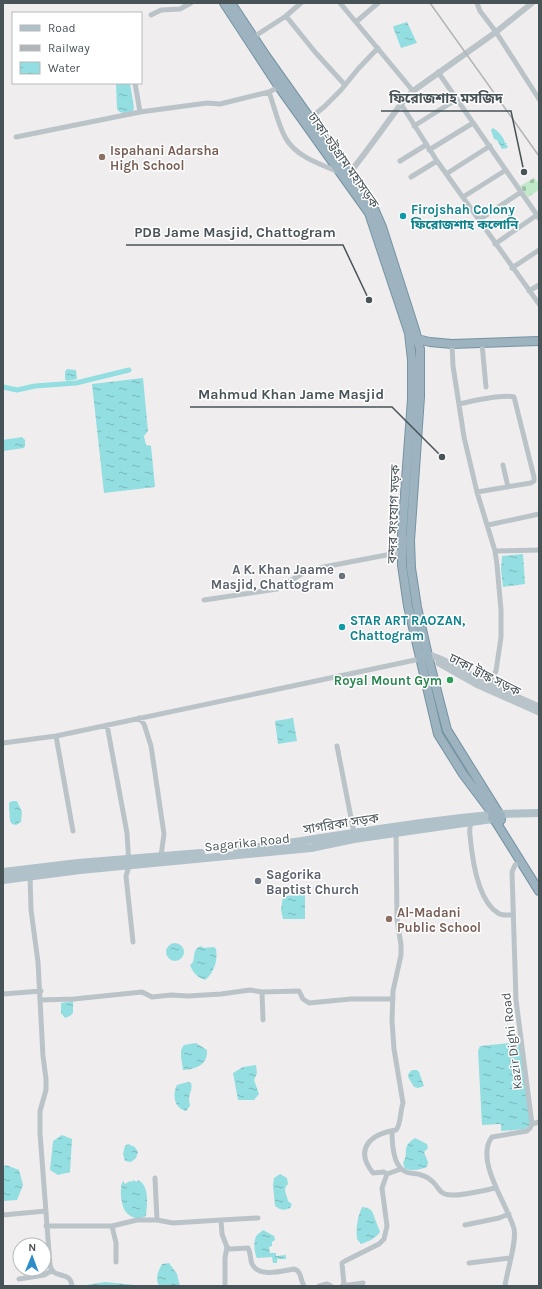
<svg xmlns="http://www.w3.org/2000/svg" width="542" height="1289" font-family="Karla,'Noto Sans Bengali',sans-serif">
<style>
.cemetery{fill:url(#cemetery-stones)}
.water{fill:url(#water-ripples)}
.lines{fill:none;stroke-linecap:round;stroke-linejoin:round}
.canal{stroke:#92dee1;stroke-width:5}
.trunk-casing{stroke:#7593a2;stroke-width:10}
.minor{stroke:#bac4c8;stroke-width:5}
.tertiary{stroke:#bac4c8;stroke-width:6}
.secondary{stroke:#b8c4ca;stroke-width:7}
.primary{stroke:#b0c1c9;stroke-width:8}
.trunk{stroke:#9db4c0;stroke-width:8}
.rail{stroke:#b0b4b7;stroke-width:1.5}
.education-dot{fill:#8d6e63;stroke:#fff;stroke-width:1.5}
.culture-dot{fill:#0f9aa8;stroke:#fff;stroke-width:1.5}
.worship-dot{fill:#6b7280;stroke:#fff;stroke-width:1.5}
.leisure-dot{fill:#2e9e5b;stroke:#fff;stroke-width:1.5}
.labels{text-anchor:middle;stroke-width:3;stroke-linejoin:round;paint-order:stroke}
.education-label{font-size:13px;font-weight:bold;fill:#785e54;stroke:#fff;text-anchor:start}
.street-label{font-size:13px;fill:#485358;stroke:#fff}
.culture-label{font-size:13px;font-weight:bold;fill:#0d838f;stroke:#fff;text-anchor:start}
.worship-label{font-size:13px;font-weight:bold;fill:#5b616d;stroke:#fff;text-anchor:end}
.leisure-label{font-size:13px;font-weight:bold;fill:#27864d;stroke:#fff;text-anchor:end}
.leader{fill:none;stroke:#485358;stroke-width:1.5}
.callout-dot{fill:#485358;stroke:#fff;stroke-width:1.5}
.callout-label{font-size:14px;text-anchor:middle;font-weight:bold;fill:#485358;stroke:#fff;stroke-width:3;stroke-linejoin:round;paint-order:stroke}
</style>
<defs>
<pattern id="cemetery-stones" width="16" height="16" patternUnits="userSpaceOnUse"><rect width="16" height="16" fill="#c0e9c9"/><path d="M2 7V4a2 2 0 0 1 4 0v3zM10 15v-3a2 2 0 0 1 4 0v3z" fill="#9ebfa6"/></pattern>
<pattern id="water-ripples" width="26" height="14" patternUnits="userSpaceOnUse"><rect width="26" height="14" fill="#92dee1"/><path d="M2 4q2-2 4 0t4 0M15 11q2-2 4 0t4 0" fill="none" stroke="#79b7b9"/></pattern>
</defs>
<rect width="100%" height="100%" fill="#f0edee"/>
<path class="cemetery" d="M534,178L539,183V190L528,197L520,186Z"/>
<path class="water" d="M407,22L417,43L401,48L393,27L394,26Z
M116,83H130L134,108L133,111C127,113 121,115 117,109Z
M493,128C498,131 504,137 505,143H507L506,145L508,146L507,148L502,149L497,140L494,139L491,130Z
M67,369L76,370L77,379L67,381L65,379V372Z
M143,378L148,431L144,436L146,445L151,446L155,487L104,493L92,384Z
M22,437L25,440V446L24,448L3,451V440Z
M523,554L525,584L503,587L501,570L502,556Z
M293,718L297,741L278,744L275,721Z
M12,801H17L22,812L21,822L16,825L12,824L10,821L9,806V803Z
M305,895V919H283L281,910L283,896Z
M166 952a9 9 0 1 1 18 0a9 9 0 1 1-18 0Z
M202,946L203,948L214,947L216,949C218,960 214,973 205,980C197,977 193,973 190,965L193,962C195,954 193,948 202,946Z
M73,1001V1013L70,1016L65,1018L61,1013V1003Z
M520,1042L531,1124L525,1129L501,1131V1124L482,1125L478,1051L480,1046Z
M196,1043L207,1050C208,1065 196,1069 183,1070L181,1056V1050L184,1045Z
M256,1065L257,1073L254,1080L259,1094L254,1100H238L233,1073L243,1067Z
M412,1070H417L419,1072L424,1086L418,1088L414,1087L408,1077L409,1073Z
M188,1082L191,1083C193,1090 189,1093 189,1099C189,1101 190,1104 190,1106L186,1111C174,1108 172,1095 177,1085Z
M62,1135L72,1139L70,1172L58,1175L50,1170L53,1141Z
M415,1138L427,1144L428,1148L424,1152L428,1162L427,1167C419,1170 413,1171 405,1169L403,1163C410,1151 400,1148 415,1138Z
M128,1144L135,1147L138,1152L136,1158L131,1162L125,1161L123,1154L125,1146Z
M6,1165L19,1170L23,1185L17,1200L3,1201V1167Z
M280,1174L287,1178L288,1184C282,1190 287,1194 288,1201L292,1204L290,1208C284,1211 280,1210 275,1206L273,1185L274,1178Z
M133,1180L137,1182L138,1180C150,1186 147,1204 146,1216C140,1220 130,1218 126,1212C121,1207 119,1187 123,1181L125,1184L130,1181L132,1182Z
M362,1207L368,1208L372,1211L380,1232C375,1239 369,1241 361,1244L357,1239C356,1228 357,1218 362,1207Z
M263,1230L274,1236L275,1240L272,1242V1246L269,1247L270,1253H276V1256L286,1255V1259H277V1263H273L272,1257L257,1258C254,1252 253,1240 257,1235C259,1233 261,1232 263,1230Z
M169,1263L177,1274L180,1286H159C155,1278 158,1271 162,1264Z
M105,1282L135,1285L136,1286H86V1285Z"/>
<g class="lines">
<path class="canal" d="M3,387L17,390L35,386L76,383L129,370"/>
<defs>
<path id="trunk" d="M224,3L279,87L369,213L409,333L412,360V399L402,534V565L408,606L438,734L463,774L493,814
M231,3L266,56L310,118L372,204L382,227L415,330L420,349V397L410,541L411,568L417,607L429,660L447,730L498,812L501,815V820L498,822L495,821L492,818L494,813L498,812
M413,339H417L430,342L452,344L539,341
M496,822L539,891"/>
</defs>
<use href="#trunk" class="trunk-casing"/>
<path class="minor" d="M340,3L413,91
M477,3L480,11L496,32L539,99
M151,15L161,10L180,9L191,3
M286,16L315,52L345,85
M356,22L378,3
M252,38L286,16L301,3
M438,72L539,218
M135,83L140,112
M269,92C274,106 278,124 285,137C295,156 319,164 339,172
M401,104L437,161L539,304
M310,118L324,107L341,90L358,69L378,48
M414,126L457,99
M16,137L140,112L207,103L220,104L269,92L279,87
M429,150L473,123
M400,161L426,145
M446,174L490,146
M411,177L437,161
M463,197L506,170
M479,220L521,192
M495,244L537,215
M512,268L539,250
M529,291L539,285
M452,344L453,366L464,437L477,492L495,551L497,565L501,610V637L496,671L489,684
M482,344L486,387
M459,404C472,401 503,394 514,397L534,477V481L531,483L477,492
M503,465L508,487
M488,525L539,514
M495,551L539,550
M204,600L277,589L308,570L402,552
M139,718L144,724L151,746L164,834L161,856
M107,725L127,833L129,866L126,876L133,942
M56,736L73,831
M3,743L56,736L420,659
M337,746L354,833
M470,820C471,825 469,830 470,835C472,858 478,901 498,913C502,916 509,915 513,915
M396,831L397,919L401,945V955L393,991L392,1021L394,1049L403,1103C400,1111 401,1125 396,1130C370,1134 354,1149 373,1173L384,1172L387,1174L401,1169
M30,875L31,910L38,962L43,1056L46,1079V1090L40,1111V1133L50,1265C53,1281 70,1269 72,1286
M3,994L41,991
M41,1000L74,999L142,992L152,997L171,995L188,996L221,994L250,990L262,992
M263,1020L262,992L299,991L303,999L309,1003L351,999H393
M532,1124L539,1122
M392,1131C392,1142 393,1167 406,1172C411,1174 417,1173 421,1175C425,1176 431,1180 434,1183C438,1187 439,1192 445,1194C454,1198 485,1190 496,1188
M155,1178L157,1220
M3,1215L46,1211
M221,1220L258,1218
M465,1225L499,1218L509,1214
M46,1226H112L137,1220H157L173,1223L221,1220L222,1234L227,1247L230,1249L248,1248C251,1253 250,1259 252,1264C259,1278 282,1271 294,1269C302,1271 300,1280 304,1286
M112,1226L116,1243V1262
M469,1263L510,1258
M19,1279L44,1275L51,1271
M344,1285L342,1263L345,1261L379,1244L384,1239L387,1226L382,1188L387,1174
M225,1286V1258L227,1247
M319,1286L327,1284L331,1286
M342,1286L363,1283
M505,1286C507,1271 517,1241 514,1229C508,1205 474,1160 492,1137L527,1131L530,1128L532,1124L516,1000L512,872L515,865L521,861"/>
<path class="tertiary" d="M347,174L352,170L365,153L401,104L413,91L496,32L532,3"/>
<path class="secondary" d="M423,654C440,656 456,668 471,675C494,687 516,697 539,707
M439,663L476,684L539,712"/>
<path class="primary" d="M500,814L539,813
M237,850C322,840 405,822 491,815
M3,872L78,863L201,853
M3,880L80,870L311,848L354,839L492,819"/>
<use href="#trunk" class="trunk"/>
<path class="rail" d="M430,3L539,156"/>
</g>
<g class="education-dot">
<circle cx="102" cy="157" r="4"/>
<circle cx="389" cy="919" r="4"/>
</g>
<g class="culture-dot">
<circle cx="403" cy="216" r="4"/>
<circle cx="342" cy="627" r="4"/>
</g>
<g class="worship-dot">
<circle cx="342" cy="576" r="4"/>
<circle cx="258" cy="881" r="4"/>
</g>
<circle class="leisure-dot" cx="450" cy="680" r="4"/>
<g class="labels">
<g class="education-label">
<text x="110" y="155">Ispahani Adarsha<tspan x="110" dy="15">High School</tspan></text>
<text x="397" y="917">Al-Madani<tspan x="397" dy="15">Public School</tspan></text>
</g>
<g class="street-label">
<text transform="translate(344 160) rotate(55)" y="5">ঢাকা-চট্টগ্রাম মহাসড়ক</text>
<text transform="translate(393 514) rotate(-88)" y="5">বন্দর সংযোগ সড়ক</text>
<text transform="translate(485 674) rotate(27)" y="5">ঢাকা ট্রাঙ্ক সড়ক</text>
<text transform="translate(341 823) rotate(-9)" y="5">সাগরিকা সড়ক</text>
<text transform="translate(247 842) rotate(-6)" y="5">Sagarika Road</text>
<text transform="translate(511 1041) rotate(-97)" y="5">Kazir Dighi Road</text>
</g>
<g class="culture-label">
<text x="411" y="214">Firojshah Colony<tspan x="411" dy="15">ফিরোজশাহ কলোনি</tspan></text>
<text x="350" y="625">STAR ART RAOZAN,<tspan x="350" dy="15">Chattogram</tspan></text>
</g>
<g class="worship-label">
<text x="334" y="574">A K. Khan Jaame<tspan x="334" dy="15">Masjid, Chattogram</tspan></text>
<text x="266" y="879" text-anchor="start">Sagorika<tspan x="266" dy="15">Baptist Church</tspan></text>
</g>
<g class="leisure-label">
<text x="442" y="685">Royal Mount Gym</text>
</g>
</g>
<path class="leader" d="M524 172L511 111H381M369 300L343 245H126M442 457L392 407H190"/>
<g class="callout-dot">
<circle cx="524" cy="172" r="4"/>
<circle cx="369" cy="300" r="4"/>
<circle cx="442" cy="457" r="4"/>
</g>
<g class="callout-label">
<text x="446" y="103">ফিরোজশাহ মসজিদ</text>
<text x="235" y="237">PDB Jame Masjid, Chattogram</text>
<text x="291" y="399">Mahmud Khan Jame Masjid</text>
</g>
<rect width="542" height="1289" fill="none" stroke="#485358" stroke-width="8"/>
<rect x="12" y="12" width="130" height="72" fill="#ffffff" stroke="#b6babc"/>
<rect x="20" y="25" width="20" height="6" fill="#b0c1c9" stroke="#b6babc"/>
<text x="48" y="32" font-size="12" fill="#485358">Road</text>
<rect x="20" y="45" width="20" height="6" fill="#b0b4b7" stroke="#b6babc"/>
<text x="48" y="52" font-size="12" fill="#485358">Railway</text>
<rect x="20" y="62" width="20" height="12" fill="url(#water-ripples)" stroke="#b6babc"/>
<text x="48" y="72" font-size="12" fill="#485358">Water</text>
<g transform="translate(32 1257) rotate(1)"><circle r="19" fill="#ffffff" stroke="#b6babc"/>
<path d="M0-3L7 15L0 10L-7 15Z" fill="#2d8cca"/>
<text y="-6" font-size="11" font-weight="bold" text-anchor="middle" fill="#485358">N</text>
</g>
</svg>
